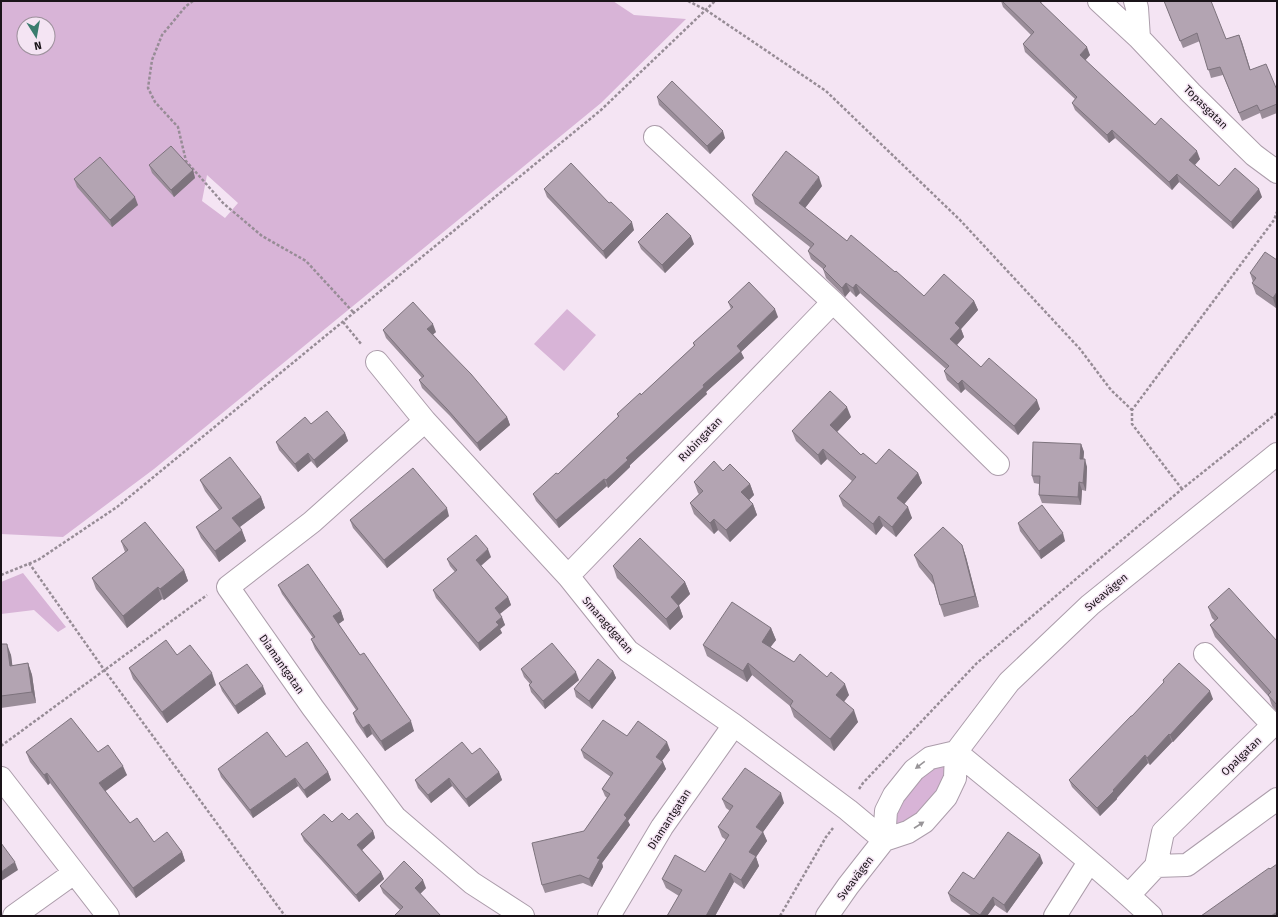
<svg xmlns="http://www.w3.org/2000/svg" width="1278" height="917" font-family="'Fira Sans',sans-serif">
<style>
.green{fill:#d8b4d7;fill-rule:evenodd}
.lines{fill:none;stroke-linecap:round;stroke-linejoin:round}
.minor-casing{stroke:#ac9dab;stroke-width:24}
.path{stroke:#978c96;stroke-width:2.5;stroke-dasharray:3 2;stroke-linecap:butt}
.minor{stroke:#fff;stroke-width:22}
.wall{fill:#9a8d99}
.shaded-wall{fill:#7d737d}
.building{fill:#b3a4b2;stroke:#7d737d}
.oneway{fill:#989598}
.labels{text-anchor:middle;stroke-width:3;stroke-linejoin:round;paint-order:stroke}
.street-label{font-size:11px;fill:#1a1419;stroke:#f4e4f3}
</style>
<rect width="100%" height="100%" fill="#f4e4f3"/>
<path class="green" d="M1,1H613L634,15L686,19L601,103L154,469L63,537L1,534ZM24,24H48V48H24ZM207,175L238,203L225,218L202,201Z
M567,309L596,335L564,371L534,344Z
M23,573L66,627L58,632L34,610L1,614V582Z
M942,765L946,770L945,783L916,820L895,825L896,808L923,772Z"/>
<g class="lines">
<defs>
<path id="minor" d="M1099,1L1139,38
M1135,1L1137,8L1139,38L1191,93L1254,155L1277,172
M655,137L833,302L998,464
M377,362L425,421L568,576L628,651L734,725L848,810L884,840
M425,421L312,522L228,587L313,708L395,817L472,883L523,916
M568,576L833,302
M956,752C1021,806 1089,858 1151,916
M1,778L108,916
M884,840L908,832L924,822L946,797L955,778L956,752L1009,682L1090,605L1277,454
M1156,866L1187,865L1277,799
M1129,895L1156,866L1163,832L1273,725L1205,654
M14,916L74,873
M609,916L662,827L734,725
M827,916L848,886L884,840L886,811L894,795L914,770L930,758L956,752
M1055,916L1089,862"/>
</defs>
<use href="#minor" class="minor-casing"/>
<path class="path" d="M193,1L186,6L162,35L152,60L148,88L155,102L178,127L186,161L223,203L262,236L306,261L354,313
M688,1L706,10L826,91L960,220L1080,349L1111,390L1132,410
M343,322L362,345
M1182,489L1132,424V410L1274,220L1277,212
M29,563L105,671L285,916
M1,575L38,560L117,507L601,110L715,1
M1,746L207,595
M859,789L863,783L977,663L1182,489L1277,413
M780,916L826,837L833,828"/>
<use href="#minor" class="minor"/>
</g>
<path class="wall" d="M1001,1H1043L1041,3L1090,55L1085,60L1155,125L1200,159L1195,165L1219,186L1262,197L1233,229L1179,182L1172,190L1115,138L1109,143L1075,110L1072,103L1075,99L1025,52L1023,44L1031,35L1003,7Z
M1164,1L1226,39L1239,35L1250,70L1277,90V113L1262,119L1260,113L1242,121L1223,75L1211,78L1200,41L1183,48Z
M657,97L725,138L710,154L659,105Z
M149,165L193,170L195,178L174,197L152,173Z
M74,179L138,205L112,227L77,187Z
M822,186L805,208L847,241L895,272L924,296L974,301L978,310L961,329L964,337L957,345L981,367L1040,409L1018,435L965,389L961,393L947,380L944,371L946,369L860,293L856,297L850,291L845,297L826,278L823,269L811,259L808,251L810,247L755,204L752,195Z
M544,189L634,230L606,259L547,197Z
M638,242L694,244L665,273L641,249Z
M1277,260L1276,308L1256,294L1252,283L1253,282L1250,273Z
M728,302L778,317L741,352L744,358L706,392L707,394L630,465V467L608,488L607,486L559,528L536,501L533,494L558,474L618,417L617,414L641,395L694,346L693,343L731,309Z
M383,330L436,332L433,334L507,417L510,425L480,451L450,416L422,388L419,380L422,378L386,338Z
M851,417L837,432L861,455L876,464L918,473L922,483L904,504L912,518L896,537L883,526L876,535L843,506L839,496L852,481L827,459L821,465L796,441L792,431Z
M311,424L345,433L348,441L317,468L311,461L298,472L279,450L276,442Z
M1081,444L1084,452L1083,459L1087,467L1086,491L1082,490L1081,505L1042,503L1039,495V484L1034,483L1032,476Z
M723,471L750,484L754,495L749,500L753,504L757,515L730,542L718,530L714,534L694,514L690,503L699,494L698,493L694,482Z
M200,480L261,497L265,508L240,527L246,541L219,562L201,538L196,527L219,510L205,491Z
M449,516L387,568L353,528L350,520Z
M1018,523L1065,541L1041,559L1020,531Z
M121,541L184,570L188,581L164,600L162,599L127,628L96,589L92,578L125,552Z
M962,545L966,557L979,607L944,617L940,605L934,585L919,567L914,555Z
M491,557L481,566L508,597L511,605L500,614L505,625L500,629L502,633L480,651L436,598L433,590L455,572L450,566L447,559Z
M613,566L685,582L690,594L679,605L683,617L670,630L617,578Z
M278,585L341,611L344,620L338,624L414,731L385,751L372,734L367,738L356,722L353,713L356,710L315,649L311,639L313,638L282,594Z
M1208,607L1277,641V712L1272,706L1269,697L1215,637L1210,625L1215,621L1212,618Z
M771,628L776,640L770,647L794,662L849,695L844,702L858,722L834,751L794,717L790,706L752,675L747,682L707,656L703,645Z
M1,644L11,655L12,666L28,663L32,675L36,703L1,708Z
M177,655L216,685L167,723L133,679L129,668Z
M521,669L579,680L545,709L531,692L529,685L530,684L524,677Z
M613,671L616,678L592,709L576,697L574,689Z
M1163,680L1213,699L1173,742H1172L1150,765L1148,763L1117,798V799L1100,816L1072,787L1069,780L1132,716L1164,683Z
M219,683L266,694L238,714L222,691Z
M627,736L670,750L662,761L666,769L628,821L630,825L602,863L603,867L592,887L583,883L545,893L542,885L584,831L607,798L605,796L602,789L611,777L584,758L581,750Z
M26,752H98L127,775L105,791L130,823L154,842L182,852L185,861L136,898L50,783L48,785L30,762Z
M472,754L499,772L502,780L469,807L452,786L431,803L418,788L415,780Z
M218,769L328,772L331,780L307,798L298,786L253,818L221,777Z
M722,799L784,803L763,832L767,841L756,857L759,866L744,889L734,882L715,916H667L679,896L666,888L662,879L705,872L726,840L722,837L718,827L730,811L726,808Z
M349,820L373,831L375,838L362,850L381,872L384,879L359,902L304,841L301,834L332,822Z
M1043,863L1007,913L995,905L987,916H972L951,901L948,893Z
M380,886L426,888L420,894L400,910L383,893Z"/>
<path class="shaded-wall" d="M1239,35L1242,42L1253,78L1250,70Z
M1087,47L1090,55L1083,63L1080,55Z
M1112,130L1115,138L1109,143L1107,135Z
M723,131L725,138L710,154L707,146Z
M1197,151L1200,159L1192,168L1189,160Z
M193,170L195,178L174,197L171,190Z
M1177,174L1179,182L1172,190L1169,182Z
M819,177L822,186L802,212L799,203Z
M1259,189L1262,197L1233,229L1231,222Z
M135,197L138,205L112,227L110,220Z
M632,222L634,230L606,259L603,251Z
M691,236L694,244L665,273L662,265Z
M846,283L850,291L845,297L842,288Z
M856,284L860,293L856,297L853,288Z
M1277,292V308H1276L1273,298Z
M974,301L978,310L961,329L964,337L954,348L950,339L955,323Z
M775,309L778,317L741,352L744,358L706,392L707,394L630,465V467L608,488L606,480L626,458L703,385L737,346Z
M433,324L436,332L430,337L427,329Z
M962,380L965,389L961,393L958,384Z
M1037,400L1040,409L1018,435L1014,426Z
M847,407L851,417L834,435L830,425Z
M507,417L510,425L480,451L477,443Z
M345,433L348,441L317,468L314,460Z
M1081,444L1084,452L1083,467L1080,459Z
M823,449L827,459L821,465L818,455Z
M308,453L311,461L298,472L295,464Z
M1085,459L1087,467L1086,491L1083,483Z
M918,473L922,483L901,508L897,498Z
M604,479L607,486L559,528L556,520Z
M1079,482L1082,490L1081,505L1078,497Z
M750,484L754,495L746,503L741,492Z
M261,497L265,508L237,529L232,518Z
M753,504L757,515L730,542L726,530Z
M908,507L912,518L896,537L892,527Z
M447,508L449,516L387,568L384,560Z
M879,516L883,526L876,535L873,524Z
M714,519L718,530L714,534L710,523Z
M242,530L246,541L219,562L215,551Z
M1063,533L1065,541L1041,559L1039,551Z
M962,545L966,557L979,607L975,596Z
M488,549L491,557L479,567L476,560Z
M184,570L188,581L164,600L160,589Z
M685,582L690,594L675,609L671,597Z
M158,587L162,599L127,628L123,616Z
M508,597L511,605L497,616L495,608Z
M679,606L683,617L670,630L666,619Z
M341,611L344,620L336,626L333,616Z
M502,617L505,625L500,629L502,633L480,651L478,643L496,622Z
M771,628L776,640L766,653L762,642Z
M7,644L11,655L14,677L10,666Z
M28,663L32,675L36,703L32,692Z
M748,663L752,675L747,682L743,671Z
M613,671L616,678L592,709L589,701Z
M576,672L579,680L545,709L543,701Z
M212,673L216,685L167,723L162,712Z
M845,684L849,695L840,706L836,695Z
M263,686L266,694L238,714L235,706Z
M1210,691L1213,699L1173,742L1170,735Z
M854,710L858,722L834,751L830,739Z
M411,721L414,731L385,751L381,741Z
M369,724L372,734L367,738L363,728Z
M1169,734L1172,742L1150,765L1147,758Z
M667,742L670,750L659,765L656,757Z
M1145,755L1148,763L1117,798V799L1100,816L1097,808Z
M663,762L666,769L628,821L630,825L602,863L603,867L592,887L589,879L597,858L624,815Z
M123,766L127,775L103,793L99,783Z
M328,772L331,780L307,798L304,790Z
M499,772L502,780L469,807L466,799Z
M47,773L50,783L48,785L44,775Z
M295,778L298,786L253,818L250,810Z
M449,778L452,786L431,803L428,795Z
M781,793L784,803L763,832L767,841L756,857L759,866L744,889L741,880L756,827Z
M373,831L375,838L360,852L357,845Z
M182,852L185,861L136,898L133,888Z
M1040,855L1043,863L1007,913L1004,905Z
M15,862L18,870L1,881V872Z
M381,872L384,879L359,902L356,895Z
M730,873L734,882L715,916H706Z
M423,880L426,888L418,896L415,888Z
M993,897L995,905L987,916H980V915Z
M1277,912V916H1271Z"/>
<path class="building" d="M1002,1H1039L1087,47L1080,55L1155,125L1161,118L1197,151L1189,160L1219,186L1235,168L1259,189L1231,222L1177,174L1169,182L1112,130L1107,135L1072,103L1077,97L1023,44L1034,32Z
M1164,1H1211L1226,39L1239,35L1250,70L1266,64L1277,90V104L1260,111L1257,105L1239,113L1220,67L1208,70L1197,33L1180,41Z
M672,81L723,131L707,146L657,97Z
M171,146L193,170L171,190L149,165Z
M786,151L819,177L799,203L847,241L851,235L895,272L896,271L924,296L944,274L974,301L955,323L960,328L950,339L981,367L989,358L1037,400L1014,426L962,380L958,384L944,371L949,366L856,284L853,288L846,283L842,288L823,269L826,266L808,251L814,244L752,195Z
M100,157L135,197L110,220L74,179Z
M571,163L609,203L611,202L632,222L603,251L544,189Z
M667,213L691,236L662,265L638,242Z
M1265,252L1277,260V292L1273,298L1252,283L1256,278L1250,273Z
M749,282L775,309L737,346L741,351L703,385L704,387L626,458L628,460L606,480L604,479L556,520L533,494L556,473L558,474L619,416L617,414L640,393L641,395L695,345L693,343L733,307L728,302Z
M413,302L433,324L427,329L471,374L507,417L477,443L447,409L419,380L424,376L383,330Z
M830,391L847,407L830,425L861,455L863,453L876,464L889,449L918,473L897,498L908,507L892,527L879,516L873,524L839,496L856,477L823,449L818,455L792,431Z
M327,411L345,433L314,460L308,453L295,464L276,442L305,417L311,424Z
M1033,442L1081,444L1080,459H1085L1083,483L1079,482L1078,497L1039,495L1040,476H1032Z
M230,457L261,497L232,518L242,530L215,551L196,527L222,508L200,480Z
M714,461L723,471L730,464L750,484L741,492L753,504L726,530L714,519L710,523L690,503L703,491L694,482Z
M413,468L447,508L384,560L350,520Z
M1042,505L1063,533L1039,551L1018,523Z
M145,522L184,570L160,589L158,587L123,616L92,578L128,550L121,541Z
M943,527L962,545L975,596L940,605L932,575L914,555Z
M476,535L488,549L476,560L508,597L495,608L502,617L496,622L499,625L478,643L433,590L457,570L447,559Z
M640,538L685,582L671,597L679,606L666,619L613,566Z
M308,564L341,611L333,616L360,655L364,653L411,721L381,741L369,724L363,728L353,713L358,709L311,639L315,637L278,585Z
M1229,588L1277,641V705L1268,695L1271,692L1210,625L1218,618L1208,607Z
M732,602L771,628L762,642L794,662L800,654L827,677L831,672L845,684L836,695L854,710L830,739L790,706L793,701L748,663L743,671L703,645Z
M166,640L177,655L190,645L212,673L162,712L129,668Z
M552,643L576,672L543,701L529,685L532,682L521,669Z
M1,644H7L10,666L28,663L32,692L1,696Z
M598,659L613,671L589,701L574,689Z
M1179,663L1210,691L1170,735L1169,734L1147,758L1145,755L1113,790L1114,791L1097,808L1069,780L1131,716H1132L1164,682L1163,680Z
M247,664L263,686L235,706L219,683Z
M71,718L98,752L108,745L123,766L99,783L130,823L137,818L154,842L167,832L182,852L133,888L47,773L44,775L26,752Z
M603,720L627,736L638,721L667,742L656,757L663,762L624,815L627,818L597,858L600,859L589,879L580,875L542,885L532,843L584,831L610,794L602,789L613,773L581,750Z
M267,732L286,757L307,742L328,772L304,790L295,778L250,810L218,769Z
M462,742L472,754L480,748L499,772L466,799L449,778L428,795L415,780Z
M745,768L781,793L756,827L763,832L749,852L756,856L741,880L730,873L706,916H667L682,890L662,879L675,855L705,872L729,835L718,827L733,806L722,799Z
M342,813L349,820L357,813L373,831L357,845L381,872L356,895L301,834L324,814L332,822Z
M1008,832L1040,855L1004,905L993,897L980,915L948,893L963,872L974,879Z
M1,843L15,862L1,872Z
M404,861L423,880L415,888L441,916H394L403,907L380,886Z
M1277,864V912L1271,916H1201L1269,868L1270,869Z"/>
<defs><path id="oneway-solid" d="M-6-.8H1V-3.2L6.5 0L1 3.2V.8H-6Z"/></defs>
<g class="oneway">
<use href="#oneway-solid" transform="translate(920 765) rotate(143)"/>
<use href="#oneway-solid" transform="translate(919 825) rotate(-33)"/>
</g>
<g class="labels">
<g class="street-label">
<text transform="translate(1206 107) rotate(45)" y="4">Topasgatan</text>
<text transform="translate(700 439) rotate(-46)" y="4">Rubingatan</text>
<text transform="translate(1106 592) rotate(-40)" y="4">Sveavägen</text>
<text transform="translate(608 625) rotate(49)" y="4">Smaragdgatan</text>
<text transform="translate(282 664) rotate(55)" y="4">Diamantgatan</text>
<text transform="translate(1241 756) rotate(-44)" y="4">Opalgatan</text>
<text transform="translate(669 819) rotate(-57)" y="4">Diamantgatan</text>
<text transform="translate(855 878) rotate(-53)" y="4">Sveavägen</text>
</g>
</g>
<rect width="1278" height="917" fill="none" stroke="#1a1419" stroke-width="4"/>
<g transform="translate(36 36) rotate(169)"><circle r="19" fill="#f4e4f3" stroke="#9d919c"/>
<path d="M0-3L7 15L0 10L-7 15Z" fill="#3a7c6e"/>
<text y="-6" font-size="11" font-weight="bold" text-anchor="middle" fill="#1a1419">N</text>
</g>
</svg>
